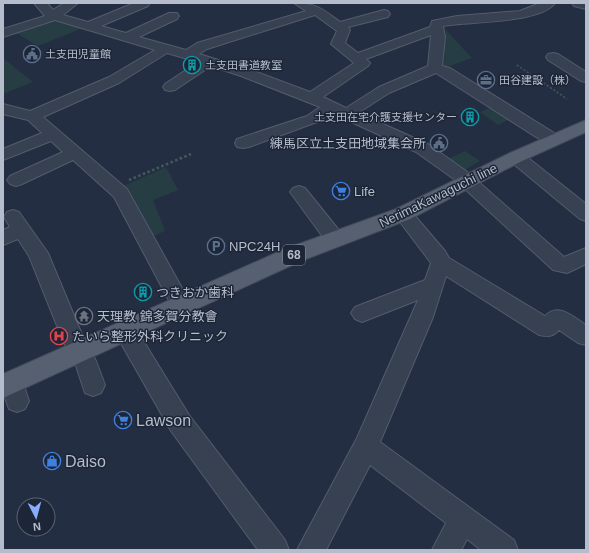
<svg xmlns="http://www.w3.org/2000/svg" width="589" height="553" font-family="Helvetica,'Noto Sans JP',sans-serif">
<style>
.green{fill:#263d43}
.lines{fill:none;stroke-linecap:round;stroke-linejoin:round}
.minor-casing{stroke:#535c6c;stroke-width:2}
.major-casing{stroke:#424a5a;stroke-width:2}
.path-far1{stroke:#445a5f;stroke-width:1.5;stroke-dasharray:2 2;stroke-linecap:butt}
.path{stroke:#445a5f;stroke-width:2.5;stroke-dasharray:2.5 2.5;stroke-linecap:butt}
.minor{fill:#384151;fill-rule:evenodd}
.major{fill:#566071;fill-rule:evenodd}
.labels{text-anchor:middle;stroke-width:3;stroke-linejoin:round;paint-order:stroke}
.far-poi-label{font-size:11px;fill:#b5bccc;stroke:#1d2636;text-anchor:start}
.shield{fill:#1d2636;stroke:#878f9f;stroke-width:1}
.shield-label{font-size:12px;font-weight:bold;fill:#b5bccc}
.poi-label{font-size:13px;fill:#b5bccc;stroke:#1d2636;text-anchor:start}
.street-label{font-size:13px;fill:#b5bccc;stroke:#1d2636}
.near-poi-label{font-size:16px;fill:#b5bccc;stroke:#1d2636;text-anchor:start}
</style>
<rect width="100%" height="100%" fill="#242e42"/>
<path class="green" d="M59,21L83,28L38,46L16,33L51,22Z
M446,30L472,58L447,67L442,64L444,62Z
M3,58L33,82L3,94Z
M493,107L510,119L498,125L480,112Z
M465,151L480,161L463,171L448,159Z
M166,167L178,190L153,200L165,231L154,236L127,187L124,186Z"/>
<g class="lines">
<defs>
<path id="minor" d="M34,3H47L53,10L64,3H78L63,15L88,22L134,3H150L148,6L101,26L126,33L169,13H177L179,16L177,19L139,37L186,50L197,43L306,11L294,3C316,3 323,9 340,22L384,10L388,11L390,14L388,17L348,27L350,30L345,43L358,53L430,27L432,21L457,16L520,11L540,3H555C540,24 468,21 443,26L445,37L442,66L450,68L559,136L561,140L559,144L553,145L547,144L436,73L389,93L358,113L428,144L466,171L564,257L586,248V264L567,273L553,270L454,179L416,152L332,113L317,122L249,147L243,148L237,147L235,143L237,139L307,116L320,107L241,76L211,66L175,90L170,91L165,90L163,87L165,84L198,62L167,53L119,83L43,117L127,189L192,306L189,312L182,315L175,312L114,197L73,160L22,184L16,186L10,184L7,180L10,176L63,152L51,141L3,160V149L42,133L28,120L3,114V104L30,111L109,77L155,50L55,20L3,37V29L45,16ZM315,15L337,31L331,44L354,63L310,92L251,70L199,54L207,49ZM431,35L428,66L379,87L346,108L323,97L368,66L370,63L366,59Z
M572,3H586V9L574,6Z
M553,53L558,54L586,72V82L581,81L548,60L546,57L548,54Z
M516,152L522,153L586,204V221L580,219L510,161L508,157L510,153Z
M299,186L305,188L342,234L344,239L342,244L335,246L328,244L293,196L290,192L293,188Z
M403,207L409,209L445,251L449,258L545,316C559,302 573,317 586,325V345L578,343L559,330C552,337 548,337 539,335L446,276L433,317L380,442L514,540L518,550H481L467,539L461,550H432L446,523L370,465L326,550H297L357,438L418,300L362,322L355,319L351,313L355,307L425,280L431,263L394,214L397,209Z
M13,210L19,212L48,253L83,337L96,361L105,385L101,393L93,396L85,393L75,363L63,341L29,256L18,239L3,245V230L10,227L4,217L7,212Z
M125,322L133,324L189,415L285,540L289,550H258L171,431L114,331L117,324Z
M12,371L20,374L29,401L25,409L17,412L9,409L3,392V376L4,374Z"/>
<path id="major" d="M586,120V132L522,161L410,219L301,261L3,398V374L285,249L396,209L510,153Z"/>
</defs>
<use href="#minor" class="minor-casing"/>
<use href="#major" class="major-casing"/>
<path class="path-far1" d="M517,65L567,99"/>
<path class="path" d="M129,180L191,154"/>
<use href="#minor" class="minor"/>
<use href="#major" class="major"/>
</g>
<defs>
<symbol id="civic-ring" viewBox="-11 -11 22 22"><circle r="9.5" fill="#1d2636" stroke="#5c6f8a" stroke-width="1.5"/><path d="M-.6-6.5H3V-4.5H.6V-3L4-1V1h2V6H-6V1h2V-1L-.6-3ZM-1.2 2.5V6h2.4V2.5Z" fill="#5c6f8a"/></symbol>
<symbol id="building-ring" viewBox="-11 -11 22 22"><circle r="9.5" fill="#1d2636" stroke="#0f9aa8" stroke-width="1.5"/><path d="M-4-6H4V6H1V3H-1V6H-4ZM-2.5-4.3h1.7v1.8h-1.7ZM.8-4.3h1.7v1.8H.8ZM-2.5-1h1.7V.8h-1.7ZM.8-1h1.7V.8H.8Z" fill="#0f9aa8"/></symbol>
<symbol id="office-ring" viewBox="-11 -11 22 22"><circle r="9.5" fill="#1d2636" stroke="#5c6f8a" stroke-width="1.5"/><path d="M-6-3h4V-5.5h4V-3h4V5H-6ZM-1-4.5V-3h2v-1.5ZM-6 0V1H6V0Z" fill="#5c6f8a"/></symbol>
<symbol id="supermarket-ring" viewBox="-11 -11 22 22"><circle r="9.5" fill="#1d2636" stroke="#3f7fe0" stroke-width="1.5"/><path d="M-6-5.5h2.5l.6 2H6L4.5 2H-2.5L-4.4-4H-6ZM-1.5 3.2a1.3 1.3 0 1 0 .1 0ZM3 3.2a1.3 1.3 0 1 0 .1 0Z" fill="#3f7fe0"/></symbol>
<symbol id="parking-ring" viewBox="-11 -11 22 22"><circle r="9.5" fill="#1d2636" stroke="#5c6f8a" stroke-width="1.5"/><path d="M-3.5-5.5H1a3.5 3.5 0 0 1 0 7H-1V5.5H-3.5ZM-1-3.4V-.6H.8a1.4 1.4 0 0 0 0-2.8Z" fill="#5c6f8a"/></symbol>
<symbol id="temple-ring" viewBox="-11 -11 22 22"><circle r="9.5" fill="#1d2636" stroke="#6b7280" stroke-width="1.5"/><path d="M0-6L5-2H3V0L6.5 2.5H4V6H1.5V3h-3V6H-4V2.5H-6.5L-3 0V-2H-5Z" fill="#6b7280"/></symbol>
<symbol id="hospital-ring" viewBox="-11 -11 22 22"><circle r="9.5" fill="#1d2636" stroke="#e0444e" stroke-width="1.5"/><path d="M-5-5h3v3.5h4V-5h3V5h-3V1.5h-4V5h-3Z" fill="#e0444e"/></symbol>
<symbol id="shop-ring" viewBox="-11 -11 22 22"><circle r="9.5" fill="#1d2636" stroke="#3f7fe0" stroke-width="1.5"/><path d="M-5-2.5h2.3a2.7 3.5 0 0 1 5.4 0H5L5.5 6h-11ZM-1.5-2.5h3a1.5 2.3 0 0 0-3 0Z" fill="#3f7fe0"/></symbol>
</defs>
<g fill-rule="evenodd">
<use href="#civic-ring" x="22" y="44" width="20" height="20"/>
<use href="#building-ring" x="182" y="55" width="20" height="20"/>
<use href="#office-ring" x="476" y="70" width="20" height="20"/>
<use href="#building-ring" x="460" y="107" width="20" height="20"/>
<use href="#civic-ring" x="429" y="133" width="20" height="20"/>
<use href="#supermarket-ring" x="331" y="181" width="20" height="20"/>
<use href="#parking-ring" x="206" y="236" width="20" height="20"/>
<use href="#building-ring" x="133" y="282" width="20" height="20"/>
<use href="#temple-ring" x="74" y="306" width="20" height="20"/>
<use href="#hospital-ring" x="49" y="326" width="20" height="20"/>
<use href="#supermarket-ring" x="113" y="410" width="20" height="20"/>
<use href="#shop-ring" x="42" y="451" width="20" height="20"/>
</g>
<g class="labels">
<g class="far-poi-label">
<text x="45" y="58">土支田児童館</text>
<text x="205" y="69">土支田書道教室</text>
<text x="499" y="84">田谷建設（株）</text>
<text x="457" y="121" text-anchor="end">土支田在宅介護支援センター</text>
</g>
<rect class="shield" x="283" y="245" width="22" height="20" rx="3"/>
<g class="shield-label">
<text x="294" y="259">68</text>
</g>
<g class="poi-label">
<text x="426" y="148" text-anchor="end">練馬区立土支田地域集会所</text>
<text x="354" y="196">Life</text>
<text x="229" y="251">NPC24H</text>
<text x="156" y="297">つきおか歯科</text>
<text x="97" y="321">天理教 錦多賀分教會</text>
<text x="72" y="341">たいら整形外科クリニック</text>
</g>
<g class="street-label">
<text transform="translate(438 195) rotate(-26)" y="5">NerimaKawaguchi line</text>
</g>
<g class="near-poi-label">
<text x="136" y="426">Lawson</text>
<text x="65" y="467">Daiso</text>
</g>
</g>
<rect width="589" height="553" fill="none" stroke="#b5bccc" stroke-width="8"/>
<g transform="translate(36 517) rotate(174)"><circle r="19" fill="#1d2636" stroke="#5a6272"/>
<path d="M0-3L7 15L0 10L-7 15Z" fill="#88adfe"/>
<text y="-6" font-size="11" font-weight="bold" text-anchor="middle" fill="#b5bccc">N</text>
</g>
</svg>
